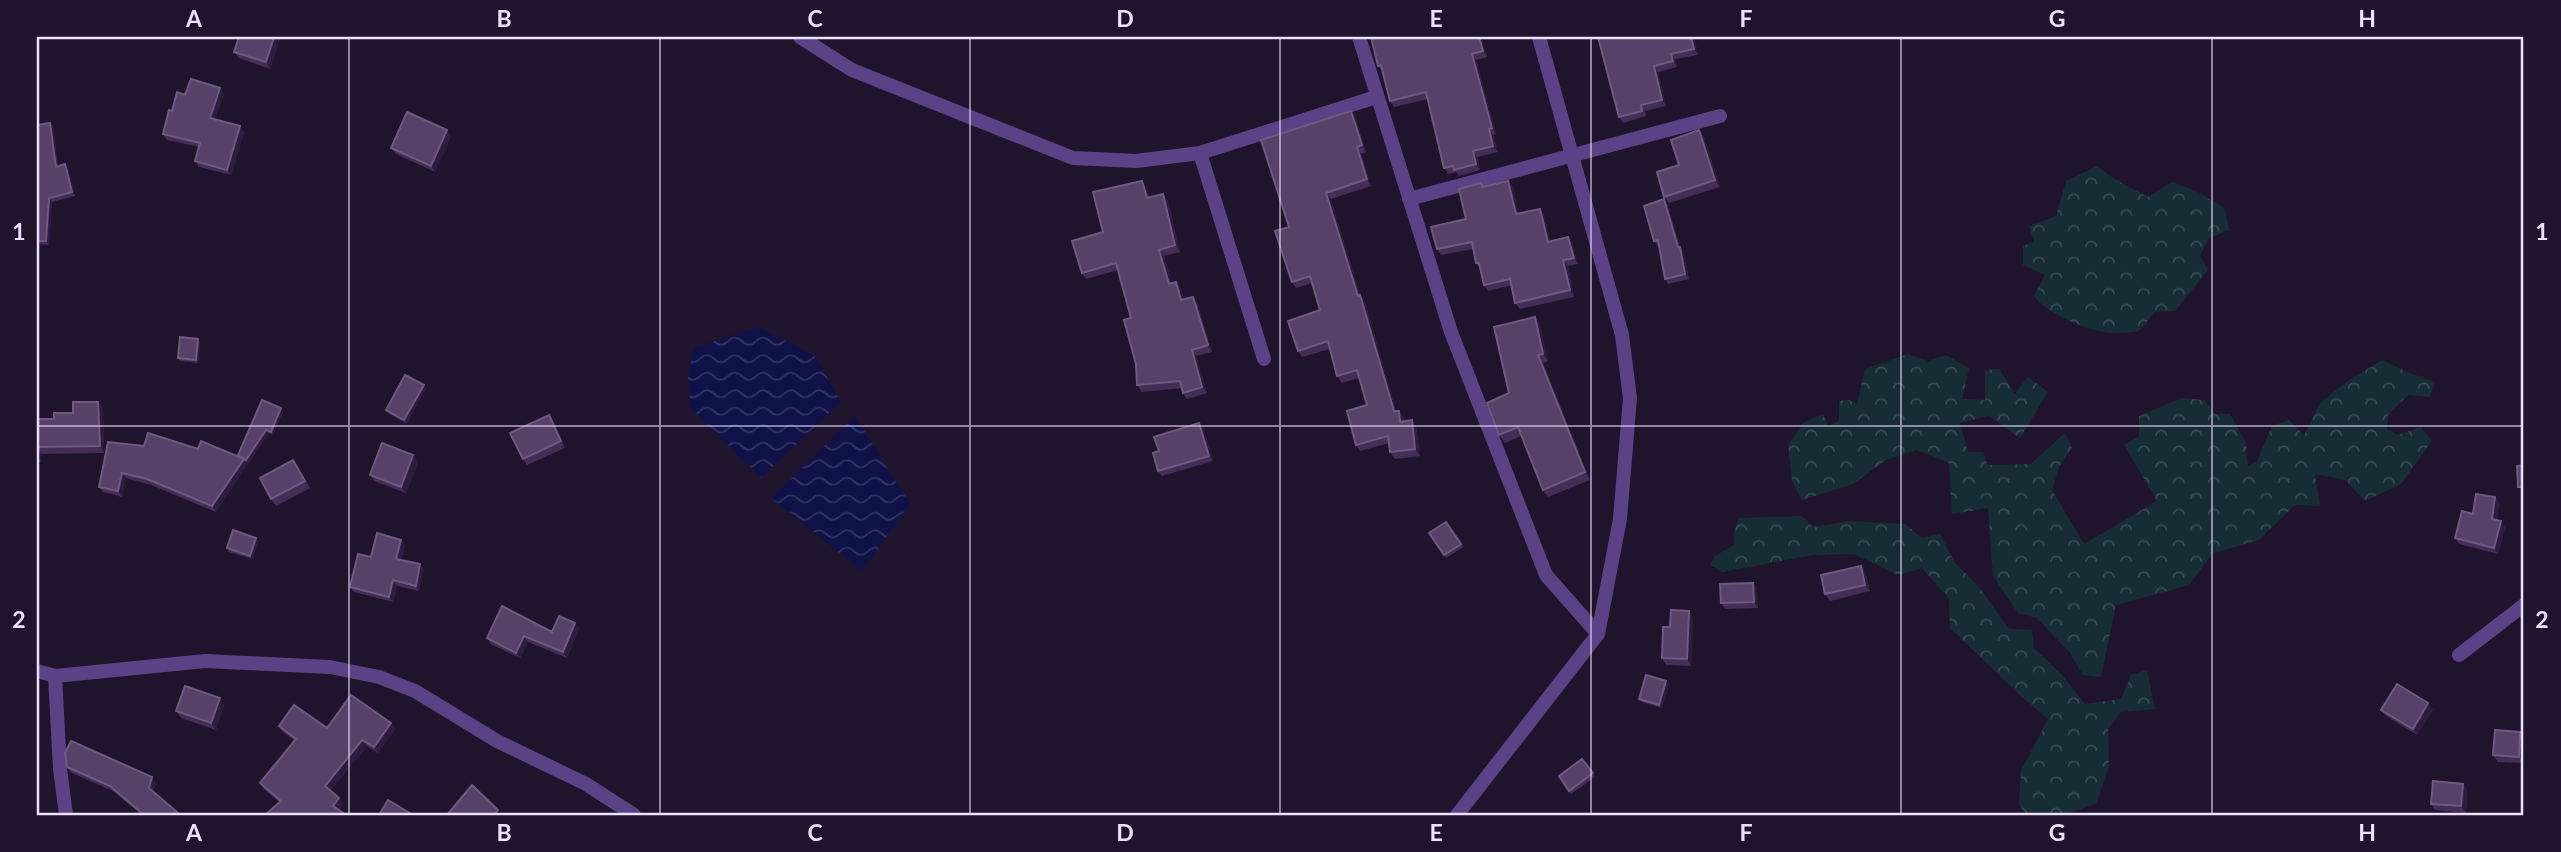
<svg xmlns="http://www.w3.org/2000/svg" width="2561" height="852" font-family="Lato,sans-serif">
<style>
.forest{fill:url(#forest-crowns)}
.water{fill:url(#water-waves)}
.lines{fill:none;stroke-linecap:round;stroke-linejoin:round}
.minor{stroke:#5a4287;stroke-width:14}
.wall{fill:#442e57}
.shaded-wall{fill:#2d1c3f}
.building{fill:#564169;stroke:#6d5a80;stroke-width:2}
.grid{fill:none;stroke:#ece0fd;stroke-width:2;stroke-opacity:0.55}
.neatline{fill:none;stroke:#ece0fd;stroke-width:2.5}
.grid-label{font-size:23px;text-anchor:middle;font-weight:bold;fill:#ece0fd}
</style>
<defs>
<pattern id="forest-crowns" width="20" height="18" patternUnits="userSpaceOnUse" patternTransform="scale(1.75)"><rect width="20" height="18" fill="#172d35"/><path d="M2 6a3 3 0 1 1 6 0M12 15a3 3 0 1 1 6 0" fill="none" stroke="#394b53"/></pattern>
<pattern id="water-waves" width="16" height="10" patternUnits="userSpaceOnUse" patternTransform="scale(1.75)"><rect width="16" height="10" fill="#0f1249"/><path d="M0 5q4-4 8 0t8 0" fill="none" stroke="#323464"/></pattern>
</defs>
<rect width="100%" height="100%" fill="#1f142c"/>
<path class="forest" d="M2097,166L2113,178L2148,197L2172,182L2198,192L2224,208L2229,230L2209,238L2200,256L2208,270L2175,311L2155,312L2139,331C2130,332 2121,334 2112,333C2089,332 2047,314 2034,296L2045,275L2023,265V246L2034,242L2029,226L2056,216L2066,181Z
M1908,354L1928,361L1946,355L1969,368L1962,399L1985,400V370L1999,369L2015,394L2028,377L2048,392L2020,438L1989,416L1960,423L1968,452H1983L1987,465L2031,464L2065,433L2072,448L2059,467L2052,490L2084,544L2157,501L2124,445L2139,436V416L2182,398L2204,400L2215,414H2230L2246,443L2248,466L2257,461L2272,426L2289,420L2304,435L2321,402L2348,381L2382,360L2407,372L2435,382L2430,397L2408,395L2388,415L2387,429L2398,435L2421,427L2432,441L2401,484L2365,501L2345,480L2315,474L2320,506L2295,505L2259,540L2213,553L2189,585L2116,605L2101,677L2083,675L2070,653L2037,618L2018,613L1993,576L1988,508L1952,514L1949,463L1917,450L1886,460L1853,484L1802,500L1792,481L1788,445L1804,422L1823,414L1828,426L1839,421V401L1849,400L1857,404L1865,369Z
M1802,516L1813,527L1850,521L1905,524L1922,538L1940,534L1955,563L1979,587L2009,629L2032,630L2034,648L2062,675L2085,704L2121,699L2131,675L2147,670L2155,709L2121,712L2108,729L2109,766L2096,804L2063,815H2026L2019,805L2021,771L2048,719L2022,697L1950,628L1949,599L1922,568L1898,575L1854,554L1813,555L1722,572L1710,565L1715,556L1734,545V532L1739,518Z"/>
<path class="water" d="M758,327L815,356L841,402L761,478L690,408L688,374L694,348Z
M855,416L910,504L862,571L771,498Z"/>
<g class="lines">
<path class="minor" d="M800,37L852,70L1073,158L1136,161L1200,153L1376,97
M1359,37L1451,332L1546,575L1598,634L1457,815
M1539,37L1622,335L1630,398L1620,519L1598,634
M1200,153L1264,359
M1409,199L1720,116
M2459,655L2524,605
M37,671L55,676L205,661L330,667L379,677L415,691L497,741L586,784L634,815
M55,676L60,769L66,815"/>
</g>
<path class="wall" d="M1371,37H1481L1487,57L1476,60L1496,134L1493,135L1498,152L1477,157L1480,170L1459,176L1456,172L1448,174L1444,168L1428,99L1394,107L1390,101L1383,72L1378,66Z
M1598,37H1694L1698,55L1675,59L1677,67L1658,72L1666,106L1645,111L1646,116L1623,123L1619,117Z
M280,39L270,69L239,58L234,52Z
M220,88L224,94L215,119L244,132L231,175L199,167L195,161L199,147L167,140L163,134L185,95Z
M1351,111L1355,117L1366,152L1361,154L1371,186L1331,199L1360,295L1365,302L1396,411L1403,417L1404,421L1412,420L1416,426L1420,456L1395,459L1390,452L1389,443L1360,451L1356,445L1367,405L1359,378L1342,383L1337,376L1330,349L1302,357L1298,351L1320,310L1312,283L1296,288L1292,282L1289,227Z
M50,123L53,127L58,166L65,164L68,168L75,196L52,202L49,245L37,244V125Z
M1699,130L1704,137L1720,187L1669,203L1664,197L1679,165Z
M451,136L435,172L396,154L391,148Z
M1142,181L1147,188L1149,197L1168,201L1180,252L1164,256L1172,284L1176,282L1181,289L1184,299L1197,303L1212,352L1196,356L1207,393L1187,399L1183,393L1182,388L1142,392L1137,385L1131,318L1118,270L1086,279L1082,273L1103,232Z
M1508,181L1513,187L1518,214L1544,215L1550,241L1568,237L1572,243L1578,264L1568,266L1574,297L1520,309L1515,303L1512,285L1488,291L1484,285L1481,269L1476,263L1473,249L1441,255L1437,249L1466,219L1483,187Z
M1664,199L1667,204L1680,247L1683,252L1689,279L1668,284L1665,279L1659,246H1658L1654,241Z
M1535,317L1540,325L1548,361L1543,363L1590,480L1548,497L1543,490L1521,436L1505,443L1499,435L1509,393Z
M198,339L200,343L198,363L180,361L178,358Z
M424,385L426,388L407,424L388,413L386,410Z
M98,402L103,408L104,453L41,454V462H37V419H54L73,413Z
M281,408L283,411L273,435L269,433L249,463L246,462L248,464L216,512L151,485L126,478L122,497L103,492L99,487L144,446L239,457Z
M549,415L553,421L565,448L527,465L523,459Z
M1199,423L1203,428L1213,461L1162,476L1158,471L1159,451Z
M293,460L310,488L276,506L271,499Z
M418,462L406,493L374,481L370,475Z
M2495,497L2499,503L2497,520L2505,527L2498,554L2459,544L2455,538L2473,514Z
M1446,522L1463,547L1446,558L1429,533Z
M256,538L258,541L252,559L229,552L227,548Z
M405,546L401,560L424,569L419,591L397,586L393,602L354,592L350,587L371,557Z
M1865,572L1870,591L1830,601L1825,594Z
M1753,583L1757,589L1758,608L1725,609L1721,603Z
M1693,617L1691,666L1666,665L1662,658L1670,627Z
M575,623L579,628L567,658L528,642L520,658L491,644L487,638L552,632Z
M1669,684L1662,708L1642,702L1639,699Z
M224,705L216,730L181,718L176,711Z
M2433,709L2417,735L2386,716L2381,710Z
M391,723L395,729L378,753L367,746L330,791L343,804L339,810L279,802L264,789L260,783L295,741L283,732L279,726L327,728Z
M2520,732L2524,738L2523,763L2498,762L2493,755Z
M1582,759L1595,777L1571,794L1559,776Z
M67,767L156,782L153,792L179,815H142L113,791L70,772Z
M2463,784L2467,790L2466,813L2435,810L2431,804Z"/>
<path class="shaded-wall" d="M274,37H278L280,39L270,69L266,62Z
M1479,37H1481L1487,57L1483,51Z
M1691,37H1694L1698,55L1694,49Z
M1472,54L1476,60L1496,134L1492,128Z
M1671,54L1675,59L1677,67L1673,61Z
M1654,66L1658,72L1666,106L1662,100Z
M220,88L224,94L214,123L210,118Z
M1351,111L1355,117L1366,152L1362,145Z
M50,123L53,127L58,171L56,167Z
M240,126L244,132L231,175L227,170Z
M1489,129L1493,135L1498,152L1493,146Z
M447,130L451,136L435,172L431,166Z
M1699,130L1704,137L1720,187L1715,180Z
M1357,147L1361,154L1371,186L1367,179Z
M1473,151L1477,157L1480,170L1476,164Z
M65,164L68,168L75,196L72,192Z
M1142,181L1147,188L1151,204L1147,198Z
M1508,181L1513,187L1520,220L1516,214Z
M1326,193L1331,199L1360,295L1365,302L1398,418L1394,411Z
M1163,194L1168,201L1180,252L1175,245Z
M49,198L52,202L49,245L46,241Z
M1664,199L1667,204L1680,249V247L1683,252L1689,279L1685,274Z
M1540,209L1544,215L1552,248L1548,242Z
M1568,237L1572,243L1578,264L1574,258Z
M1159,250L1164,256L1174,291L1169,284Z
M1563,260L1568,266L1574,297L1570,290Z
M1176,282L1181,289L1186,306L1181,300Z
M1193,297L1197,303L1212,352L1208,345Z
M1535,317L1540,325L1548,361L1543,354Z
M198,339L200,343L198,363L196,360Z
M1192,350L1196,356L1207,393L1202,387Z
M1538,355L1543,363L1590,480L1585,472Z
M424,385L426,388L407,424L404,420Z
M98,402L103,408L104,453L100,446Z
M281,408L283,411L273,435L271,432Z
M1399,411L1403,417L1405,428L1400,422Z
M549,415L553,421L565,448L561,441Z
M1412,420L1416,426L1420,456L1415,449Z
M1199,423L1203,428L1213,461L1209,456Z
M266,430L269,433L249,463L246,460Z
M37,447L41,454V462L37,456Z
M413,455L418,462L406,493L401,487Z
M244,459L248,464L216,512L212,506Z
M122,473L126,478L122,497L118,491Z
M2495,497L2499,503L2496,524L2492,519Z
M2501,521L2505,527L2498,554L2494,548Z
M256,538L258,541L252,559L250,556Z
M401,540L405,546L400,564L396,559Z
M420,564L424,569L419,591L416,586Z
M1861,566L1865,572L1870,591L1865,585Z
M393,580L397,586L393,602L389,597Z
M1753,583L1757,589L1758,608L1754,602Z
M1689,611L1693,617L1691,666L1687,659Z
M575,623L579,628L567,658L563,652Z
M524,636L528,642L520,658L516,653Z
M1666,681L1669,684L1662,708L1659,705Z
M220,698L224,705L216,730L211,723Z
M2428,703L2433,709L2417,735L2413,729Z
M391,723L395,729L378,753L374,747Z
M2520,732L2524,738L2523,763L2519,757Z
M362,740L367,746L329,792L325,786Z
M152,777L156,782L153,793L149,788Z
M2463,784L2467,790L2466,813L2461,806Z
M339,798L343,804L337,812L333,806Z"/>
<path class="building" d="M239,37H274L266,62L234,52Z
M1371,37H1479L1483,51L1472,54L1492,128L1489,129L1493,146L1473,151L1476,164L1454,170L1453,166L1444,168L1426,92L1390,101L1381,65L1378,66Z
M1598,37H1691L1694,49L1671,54L1673,61L1654,66L1662,100L1641,105L1642,111L1619,117Z
M191,79L220,88L210,118L240,126L227,170L195,161L200,143L163,134L169,110L172,111L177,92L185,95Z
M1351,111L1362,145L1357,147L1367,179L1326,193L1358,296L1360,295L1394,411H1399L1400,422L1412,420L1415,449L1390,452L1388,436L1356,445L1347,411L1367,405L1357,370L1337,376L1328,341L1298,351L1288,321L1320,310L1310,276L1292,282L1275,231L1289,227L1261,140Z
M407,112L447,130L431,166L391,148Z
M50,123L56,167L65,164L72,192L49,198L46,241H37V125Z
M1699,130L1715,180L1664,197L1657,172L1679,165L1671,140Z
M1142,181L1147,198L1163,194L1175,245L1159,250L1169,284L1176,282L1181,300L1193,297L1208,345L1192,350L1202,387L1183,393L1180,381L1137,385L1136,364L1124,320L1131,318L1116,263L1082,273L1072,241L1103,232L1093,192Z
M1508,181L1516,214L1540,209L1548,242L1568,237L1574,258L1563,260L1570,290L1515,303L1510,279L1484,285L1479,263H1476L1472,242L1437,249L1431,227L1466,219L1459,189L1481,183L1482,187Z
M1664,199L1678,247H1680L1685,274L1665,279L1658,240L1654,241L1644,206Z
M1535,317L1543,354L1538,355L1585,472L1543,490L1518,427L1499,435L1487,403L1509,393L1494,327Z
M180,337L198,339L196,360L178,358Z
M405,375L424,385L404,420L386,410Z
M262,400L281,408L271,432L266,430L246,460L238,455Z
M73,402H98L100,446L37,447V419H54V413H73Z
M549,415L561,441L523,459L510,433Z
M1199,423L1209,456L1158,471L1153,453L1159,451L1154,437Z
M148,433L198,449L201,441L244,459L212,506L147,479L122,473L118,491L99,487L108,442L144,446Z
M382,443L413,455L401,487L370,475Z
M293,460L305,481L271,499L260,478Z
M2524,465V487H2518L2517,466Z
M2476,494L2495,497L2492,519L2501,521L2494,548L2455,538L2462,511L2473,514Z
M1446,522L1461,544L1444,555L1429,533Z
M233,530L256,538L250,556L227,548Z
M377,533L401,540L396,559L420,564L416,586L393,580L389,597L350,587L358,554L371,557Z
M1861,566L1865,585L1825,594L1821,575Z
M1753,583L1754,602L1721,603L1720,584Z
M502,606L552,632L559,616L575,623L563,652L524,636L516,653L487,638Z
M1671,610L1689,611L1687,659L1662,658L1663,627H1670Z
M1646,675L1666,681L1659,705L1639,699Z
M2397,684L2428,703L2413,729L2381,710Z
M185,686L220,698L211,723L176,711Z
M351,695L391,723L374,747L362,740L325,786L339,798L333,806L346,815H265L281,801L260,783L296,739L279,726L294,705L327,728Z
M2495,730L2520,732L2519,757L2493,755Z
M71,741L152,777L149,788L178,813L176,815H144L110,786L67,767L65,753Z
M1582,759L1593,773L1569,791L1559,776Z
M2433,781L2463,784L2461,806L2431,804Z
M472,785L498,810L494,815H447Z
M388,800L413,815H379Z"/>
<path class="grid" d="M349,37V815M660,37V815M970,37V815M1280,37V815M1591,37V815M1901,37V815M2212,37V815M37,426H2524"/>
<rect width="2561" height="852" fill="none" stroke="#1f142c" stroke-width="77"/>
<rect x="38" y="38" width="2484" height="776" class="neatline"/>
<g class="grid-label">
<text x="194" y="27">A</text>
<text x="504" y="27">B</text>
<text x="815" y="27">C</text>
<text x="1125" y="27">D</text>
<text x="1436" y="27">E</text>
<text x="1746" y="27">F</text>
<text x="2057" y="27">G</text>
<text x="2367" y="27">H</text>
<text x="19" y="240">1</text>
<text x="2542" y="240">1</text>
<text x="19" y="628">2</text>
<text x="2542" y="628">2</text>
<text x="194" y="841">A</text>
<text x="504" y="841">B</text>
<text x="815" y="841">C</text>
<text x="1125" y="841">D</text>
<text x="1436" y="841">E</text>
<text x="1746" y="841">F</text>
<text x="2057" y="841">G</text>
<text x="2367" y="841">H</text>
</g>
</svg>
